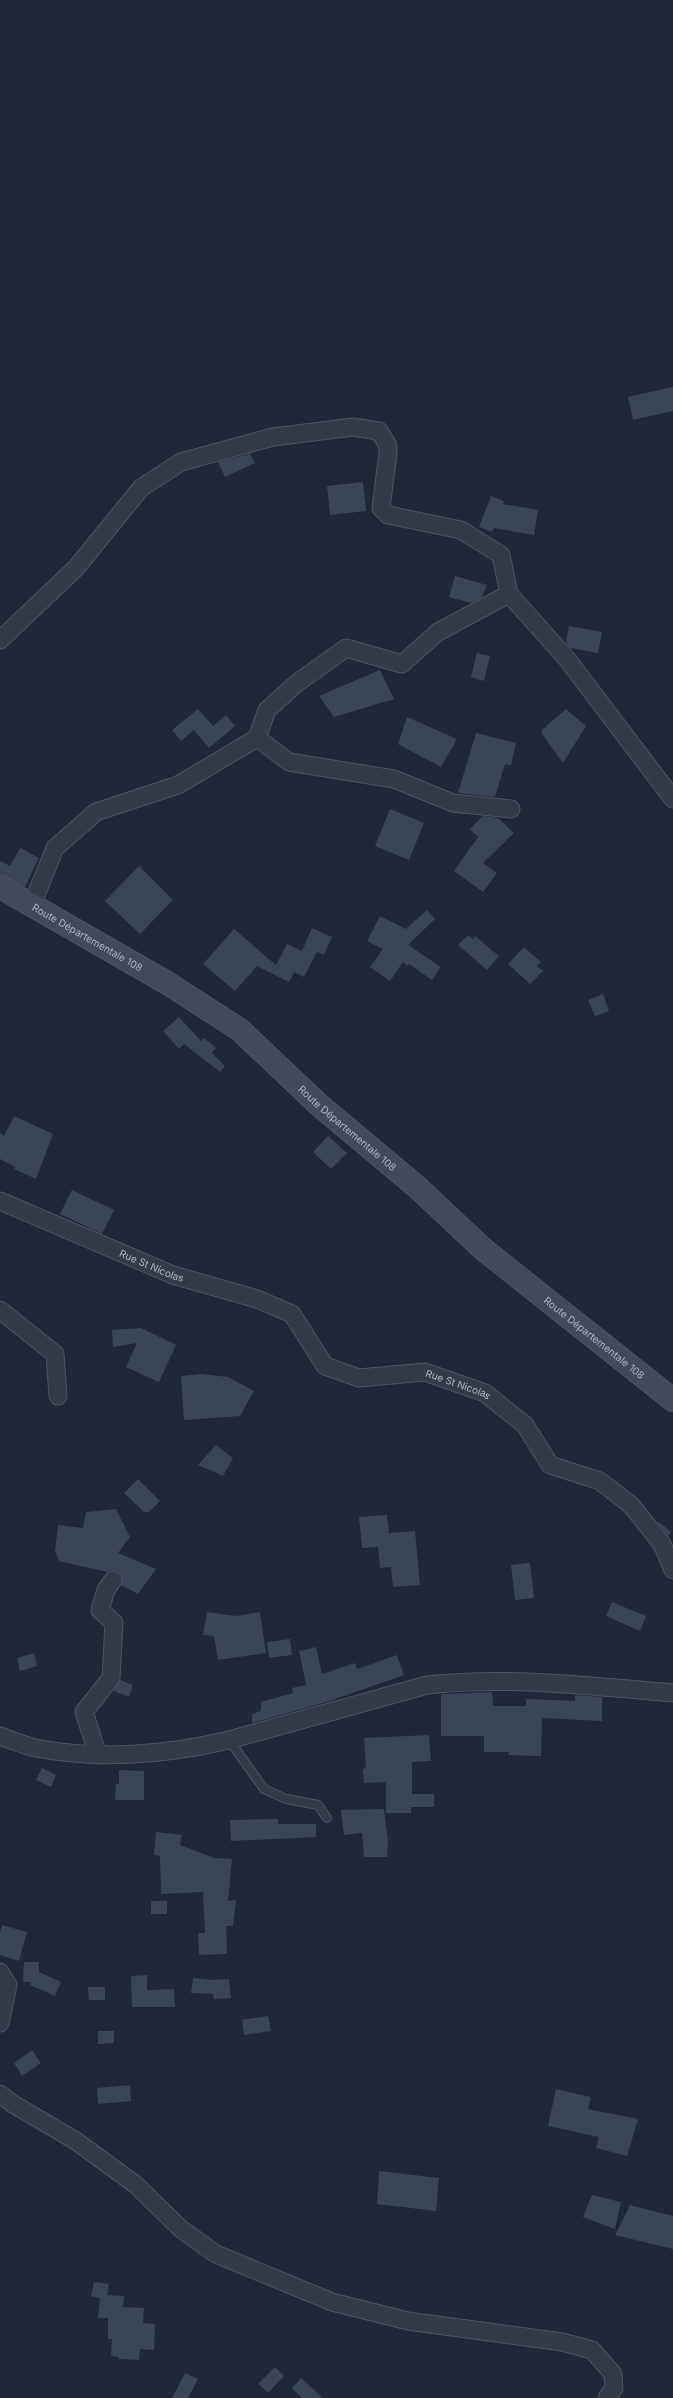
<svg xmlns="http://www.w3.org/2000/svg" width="673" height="2398" font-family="Inter,sans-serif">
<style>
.building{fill:#3c445a}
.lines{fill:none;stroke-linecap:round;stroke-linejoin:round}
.lane-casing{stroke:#4f5465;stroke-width:10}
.street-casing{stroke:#4f5465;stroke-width:19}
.secondary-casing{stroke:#4f5465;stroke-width:24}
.lane{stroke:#343a4a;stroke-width:8}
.street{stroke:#343a4a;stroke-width:17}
.secondary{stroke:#42485d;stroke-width:22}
.labels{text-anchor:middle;stroke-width:3.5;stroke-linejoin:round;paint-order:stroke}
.street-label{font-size:10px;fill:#afb4c7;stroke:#1a1f2f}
</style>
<rect width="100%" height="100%" fill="#20273a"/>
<path class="building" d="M673,387V411L633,420L628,397Z
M250,454L255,463L225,477L218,462Z
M363,482L366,511L330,515L327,486Z
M491,496L504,501L503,504L538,510L534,535L494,528L492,532L479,527Z
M455,576L487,585L482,597L471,603L449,597Z
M569,626L602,632L598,653L570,648L566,642Z
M477,653L490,656L484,681L471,677Z
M380,670L394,699L334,717L319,696Z
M198,709L213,726L226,715L235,726L209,748L194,730L181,741L172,730Z
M566,709L586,726L563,763L542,734V730Z
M407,717L457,739L441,767L398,744Z
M476,733L516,743L511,765L505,764L495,797L458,793Z
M390,809L424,823L409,860L375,846Z
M483,816L498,818L514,833L483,863L497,873L483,892L454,871L478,837L470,829Z
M20,848L39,858L25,887L0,875V861L10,866Z
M139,866L173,900L140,934L105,901Z
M427,910L435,919L408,945L441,967L432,980L409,964L408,966L403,962L390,981L370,967L383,949L367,941L380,916L406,929Z
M312,928L332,937L324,955L317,952L304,977L294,972L289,982L257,966L235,991L203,964L234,929L276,965L287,944L302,951Z
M468,935L473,939L475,936L499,956L487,970L458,945Z
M524,947L541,962L537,966L543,971L530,984L508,964Z
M603,994L609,1011L595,1016L588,1000Z
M179,1017L201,1041L204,1038L216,1048L212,1053L225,1066L220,1072L184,1044L179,1049L163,1031Z
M14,1116L53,1134L36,1179L14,1169L15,1167L0,1159V1133L4,1136Z
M328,1136L347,1153L331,1169L313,1152Z
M72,1190L114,1210L102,1234L60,1214Z
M141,1328L176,1345L159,1382L126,1367L137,1343L113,1347L112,1330Z
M202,1374L228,1377L254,1391L240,1416L184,1420L181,1376Z
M216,1445L233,1458L223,1476L198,1465Z
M138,1479L160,1501L149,1512H144L124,1493Z
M116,1509L130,1537L118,1553L156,1569L138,1594L121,1585L122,1575L118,1572L113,1570L107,1572L59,1561L55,1551L58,1525L83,1528L86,1512Z
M387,1515L389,1533L415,1531L420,1585L393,1587L391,1567L380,1568L378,1547L362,1548L359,1517Z
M659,1522L671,1532L668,1536L658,1523Z
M530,1563L534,1598L515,1600L511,1565Z
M612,1602L646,1616L640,1631L606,1616Z
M207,1612L236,1616L260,1612L266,1653L218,1660L214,1636L203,1635Z
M290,1639L292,1655L269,1658L267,1642Z
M316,1647L322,1674L355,1663L357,1669L397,1655L404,1675L327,1702L252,1723V1714L261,1711V1702L293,1693L292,1688L306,1685L299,1651Z
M34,1653L37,1666L20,1671L17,1658Z
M120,1680L133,1685L129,1697L114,1691Z
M492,1692L493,1706H526V1699L575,1701V1695L602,1697V1721L542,1718L541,1756L508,1755L509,1752H484V1736H441V1694Z
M429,1735L431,1761L412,1762V1794H434V1807H411V1813H386V1782L364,1783L363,1769L366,1768L364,1738Z
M42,1768L56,1775L51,1787L36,1780Z
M119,1770L144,1771V1800H115L116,1784H119Z
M384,1809L388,1840L387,1857H364L362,1833L344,1835L341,1810Z
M278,1819V1824H316V1837L231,1841L230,1820Z
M156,1832L182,1835L180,1845L214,1858L232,1859L228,1901L236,1900L233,1926H226L227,1954L199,1955L198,1933H205L203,1892L161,1894L160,1856L154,1855Z
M151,1901H167V1914H151Z
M2,1925L27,1932L19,1961L0,1955V1933Z
M24,1962H39V1972L61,1982L55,1996L30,1985L31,1982H23Z
M147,1975V1990L174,1989L175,2007H132L131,1976Z
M193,1978L214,1980L229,1979L231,1998L214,1999L213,1994L191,1993Z
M88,1987H105V2000H89Z
M268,2016L271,2031L244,2035L242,2020Z
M98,2031H114V2043L98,2044Z
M32,2050L41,2063L22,2076L14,2063Z
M130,2085L131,2101L98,2104L97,2088Z
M556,2089L591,2097L588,2109L638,2119L627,2156L596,2148L599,2137L548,2126Z
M379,2171L439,2178L436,2211L377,2204Z
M592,2195L621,2202L615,2229L583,2217Z
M630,2205L673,2216V2249L615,2235Z
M94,2282L109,2284L107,2295L124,2296L123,2307L144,2308L143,2323L155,2324L154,2350L140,2349L139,2360L119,2359V2357L111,2356L112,2339H108V2318H98L100,2298L91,2296Z
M275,2367L284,2376L268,2393L258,2384Z
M185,2373L198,2379L188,2398H172Z
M301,2378L323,2398H302L292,2388Z"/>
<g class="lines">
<defs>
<path id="lane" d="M229,1740L264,1789L286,1799L318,1805L327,1818"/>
<g id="street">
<path d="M509,594L567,659L673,799"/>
<path d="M0,640L76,568L141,488L181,462L273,437L353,427L379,431L388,446V453L381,508L388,515L461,530L501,555L509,594L438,632L402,664L346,648L297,683L267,710L257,738L178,785L96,812L55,848L32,905"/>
<path d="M257,738L289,762L394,779L453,803L511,809"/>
<path id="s1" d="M0,1201L173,1275L257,1299L292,1314L325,1366L359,1378L425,1372L485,1393L525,1425L550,1465L600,1481L631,1505L662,1544L673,1570"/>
<path d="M0,1310L55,1354L58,1396"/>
<path d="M0,1736C11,1740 23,1745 35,1748C98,1760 167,1755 229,1740L427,1685C509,1676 591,1686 673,1693"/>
<path d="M98,1755L84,1712L111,1678L114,1623L100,1610L106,1590L113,1580"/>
<path d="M0,1972L8,1985L0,2023"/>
<path d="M0,2094L13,2104L76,2141L136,2185L181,2229L216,2254L332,2302L408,2321L562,2342L592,2350L613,2374L614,2388L607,2398"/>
</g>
<g id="secondary">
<path id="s2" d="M0,887L169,984L240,1030L318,1104L417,1187L483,1249L673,1400"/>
</g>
</defs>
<use href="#lane" class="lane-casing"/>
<use href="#street" class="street-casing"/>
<use href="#secondary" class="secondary-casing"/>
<use href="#lane" class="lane"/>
<use href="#street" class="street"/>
<use href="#secondary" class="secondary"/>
</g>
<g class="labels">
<g class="street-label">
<text dy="4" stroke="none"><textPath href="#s2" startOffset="101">Route Départementale 108</textPath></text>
<text dy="4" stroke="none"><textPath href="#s2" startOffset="425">Route Départementale 108</textPath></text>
<text dy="4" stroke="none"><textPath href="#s1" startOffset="165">Rue St Nicolas</textPath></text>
<text dy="4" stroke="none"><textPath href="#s2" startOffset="749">Route Départementale 108</textPath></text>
<text dy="4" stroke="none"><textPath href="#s1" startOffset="513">Rue St Nicolas</textPath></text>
</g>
</g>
</svg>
